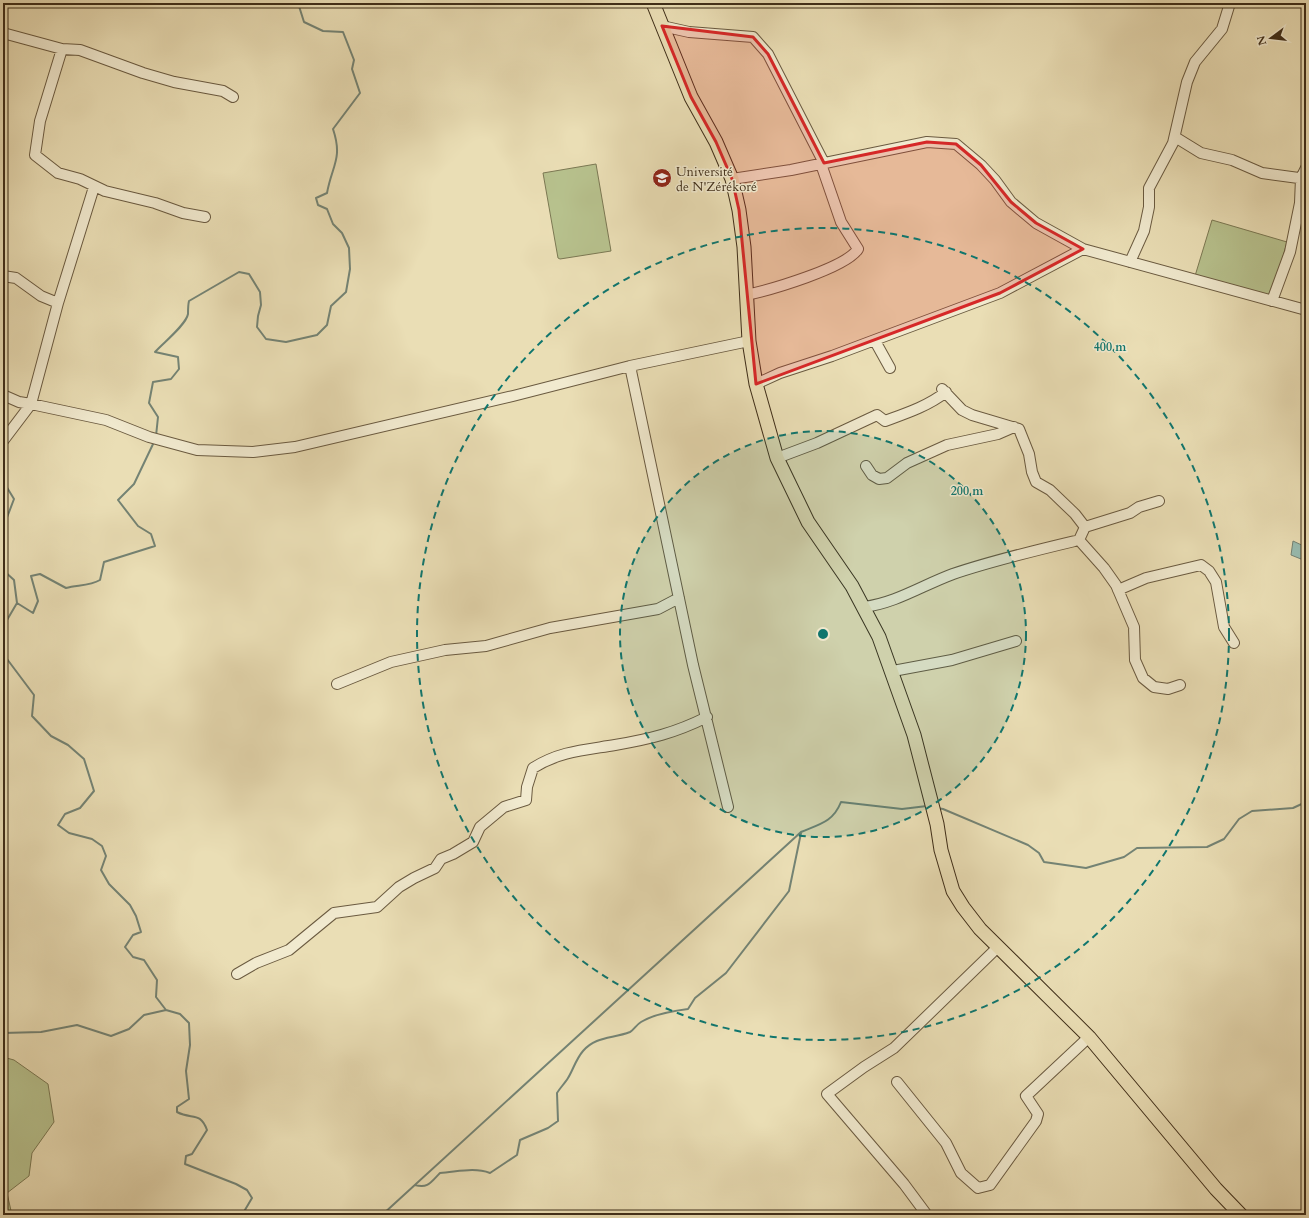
<svg xmlns="http://www.w3.org/2000/svg" width="1309" height="1218" font-family="Cardo,serif">
<style>
.green{fill:#b7c18d;stroke:#7b7853}
.water{fill:#98bcb0;stroke:#748374}
.lines{fill:none;stroke-linecap:round;stroke-linejoin:round}
.stream{stroke:#748374;stroke-width:2}
.minor-casing{stroke:#6a5a40;stroke-width:12}
.major-casing{stroke:#3f2e19;stroke-width:15}
.minor{stroke:#f1eacf;stroke-width:10}
.major{stroke:#eadeb5;stroke-width:13}
.marked{fill:#d62828;fill-opacity:0.2;stroke:#d62828;stroke-width:3;stroke-linejoin:round}
.ring{fill:none;stroke:#0f766e;stroke-width:2;stroke-dasharray:7 5}
.labels{text-anchor:middle;stroke-width:3;stroke-linejoin:round;paint-order:stroke}
.poi-label{font-size:13px;fill:#3f2e19;stroke:#f1eacf;text-anchor:start}
.centre{fill:#0f766e;stroke:#f1eacf;stroke-width:2}
.ring-label{font-size:12px;text-anchor:middle;font-weight:bold;fill:#0f766e;stroke:#f1eacf;stroke-width:3;stroke-linejoin:round;paint-order:stroke}
</style>
<rect width="100%" height="100%" fill="#eadeb5"/>
<filter id="stains"><feTurbulence type="fractalNoise" baseFrequency=".005" numOctaves="4"/><feColorMatrix values="0 0 0 0 .2 0 0 0 0 .09 0 0 0 0 .02 0 0 0 .5 -.17"/></filter>
<radialGradient id="worn" r=".72"><stop offset=".6" stop-color="#630" stop-opacity="0"/><stop offset="1" stop-color="#630" stop-opacity=".3"/></radialGradient>
<path class="green" d="M596,164L611,251L560,259L558,258L543,173Z
M1212,220L1287,242L1272,297L1195,276Z
M3,1057L14,1060L48,1084L54,1122L32,1153L29,1176L7,1193L12,1215H3Z"/>
<path class="water" d="M1293,541L1306,547V561L1291,555Z"/>
<g class="lines">
<path class="stream" d="M156,436L158,417L149,403L153,382L171,379L179,369L178,357L155,352C163,343 186,325 188,314C188,309 188,305 189,301L239,272L249,274L260,292L261,305L258,316L257,327L266,339L286,342L317,335L327,325L331,306L346,292L350,269L349,248L342,233L333,224L327,209L318,205L316,198L327,193C332,165 343,159 333,129L360,93L352,69L354,60L343,32L323,31L304,22L298,3
M3,481L14,499L3,528
M3,537L6,547L3,552
M3,570L14,580L17,603L7,620L6,642L7,659L34,695L32,716L51,736L68,745L84,759L94,791L80,808L65,814L58,825L69,833L92,839L102,846L106,856L101,870L109,884L130,905L136,916L141,932L133,935L125,947L133,957L144,960L157,980L156,997L166,1010L180,1014L189,1023L190,1045L186,1071L189,1099L177,1107V1112C192,1120 200,1111 207,1130L192,1154L186,1156L185,1164L236,1184L247,1190L252,1198L242,1215
M17,603L33,613L38,601L31,576L40,574L66,588C78,585 90,586 100,580L104,562L155,546L151,534L138,526L118,500L134,484L154,442
M937,808L943,809L1028,845L1039,853L1044,862L1086,868L1124,857L1137,848L1207,847L1224,839L1239,819L1252,811L1293,808L1306,802
M3,1033L41,1032L77,1025L111,1036L129,1029L144,1015L166,1010
M415,1185C428,1189 431,1182 440,1173C457,1172 474,1167 490,1173L517,1155L520,1140L548,1128L558,1121L557,1093C560,1088 565,1083 568,1078C573,1070 576,1059 583,1051C596,1036 612,1039 630,1032C634,1030 636,1025 641,1022C654,1014 672,1011 688,1009L695,998L726,973L789,891L801,833
M382,1215L801,832C820,824 833,822 841,802L902,809L927,806"/>
<defs>
<path id="minor" d="M662,26L689,32L753,37L768,54L824,163
M3,33L62,49L80,50L143,73L174,82L223,91L233,97
M62,49L40,121L35,155L58,173L80,179L105,191L155,203L183,213L205,217
M1175,137L1201,153L1232,160L1262,173L1306,179
M732,179L791,170L927,142L956,144L981,165L995,180L1011,202L1036,223L1083,249L1306,310
M94,187L58,303L31,404L106,420L149,437L197,450L253,452L295,447L513,396L630,366L749,341
M1130,262L1144,231L1149,207V188L1173,143L1187,82L1195,62L1222,29L1230,3
M3,276L16,278L41,296L58,303
M746,295C770,290 846,268 858,249L841,222L821,164
M1272,301L1290,252L1300,203L1301,178L1306,168
M875,341L890,368
M630,366L693,665L728,807
M756,384L780,373L832,356L1000,293L1083,249
M942,389L962,410L972,415L1019,429L1029,454L1032,472L1036,482L1050,490L1075,514L1085,527
M3,395L19,402L31,404L3,441
M777,458L817,443L877,415L885,421C907,413 928,406 946,392
M866,466L872,475L879,479L887,478L907,463L947,445L998,434L1014,427
M1079,540L1104,568L1116,585L1134,627L1135,660L1143,678L1154,687L1168,689L1180,685
M1118,590L1146,578L1201,565L1209,571L1216,582L1224,627L1234,643
M864,607C896,603 923,585 953,574C994,560 1037,550 1079,540L1085,527L1130,513L1139,507L1159,501
M893,671L952,660L1016,641
M337,684L391,662L445,650L486,646L550,628L658,609L679,598
M237,974L256,963L289,950L334,913L377,907L399,887L414,878L435,868L441,859L453,854L473,842L480,827L504,807L526,800L527,787L533,768C560,751 585,750 615,745C650,739 675,733 707,717
M897,1082L946,1143L961,1173L978,1188L990,1185L1036,1121L1038,1114L1026,1096L1089,1037
M927,1215L904,1184L827,1094L864,1067L894,1048L998,947"/>
<path id="major" d="M653,3L691,97L716,142L732,179L739,210L744,247L749,341L756,384L777,458L808,522L852,586L879,637L914,735L937,824L941,850L953,891L963,907L980,929L1089,1037L1216,1189L1241,1215"/>
</defs>
<use href="#minor" class="minor-casing"/>
<use href="#major" class="major-casing"/>
<use href="#minor" class="minor"/>
<use href="#major" class="major"/>
</g>
<path class="marked" d="M662,26L753,37L768,54L824,163L927,142L956,144L981,165L1011,202L1036,223L1083,249L1000,293L756,384L739,210L732,179L716,142L691,97Z"/>
<circle cx="823" cy="634" r="203" fill="#0f766e" fill-opacity=".12"/>
<g class="ring">
<circle cx="823" cy="634" r="203"/>
<circle cx="823" cy="634" r="406"/>
</g>
<defs>
<symbol id="university-disc" viewBox="-11 -11 22 22"><circle r="9.5" fill="#8f2418" stroke="#f1eacf"/><path d="M0-5L7-2L0 1L-7-2ZM-4 1L0 2.5L4 1V4Q0 6-4 4Z" fill="#fff"/></symbol>
</defs>
<g fill-rule="evenodd">
<use href="#university-disc" x="651" y="167" width="22" height="22"/>
</g>
<g class="labels">
<g class="poi-label">
<text x="676" y="176">Université<tspan x="676" dy="15">de N'Zérékoré</tspan></text>
</g>
</g>
<circle cx="823" cy="634" r="6" class="centre"/>
<g class="ring-label">
<text x="1110" y="351">400 m</text>
<text x="967" y="495">200 m</text>
</g>
<rect width="1309" height="1218" fill="none" stroke="#eadeb5" stroke-width="16"/>
<rect x="4" y="4" width="1301" height="1210" fill="none" stroke="#3f2e19" stroke-width="2"/>
<rect x="8" y="8" width="1293" height="1202" fill="none" stroke="#3f2e19"/>
<g transform="translate(1271 38) rotate(255)" stroke="#f1eacf" stroke-width="3" paint-order="stroke">
<path d="M0-3L7 15L0 10L-7 15Z" fill="#3f2e19"/>
<text y="-6" font-size="11" font-weight="bold" text-anchor="middle" fill="#3f2e19">N</text>
</g>
<rect width="100%" height="100%" filter="url(#stains)"/>
<rect width="100%" height="100%" fill="url(#worn)"/>
</svg>
